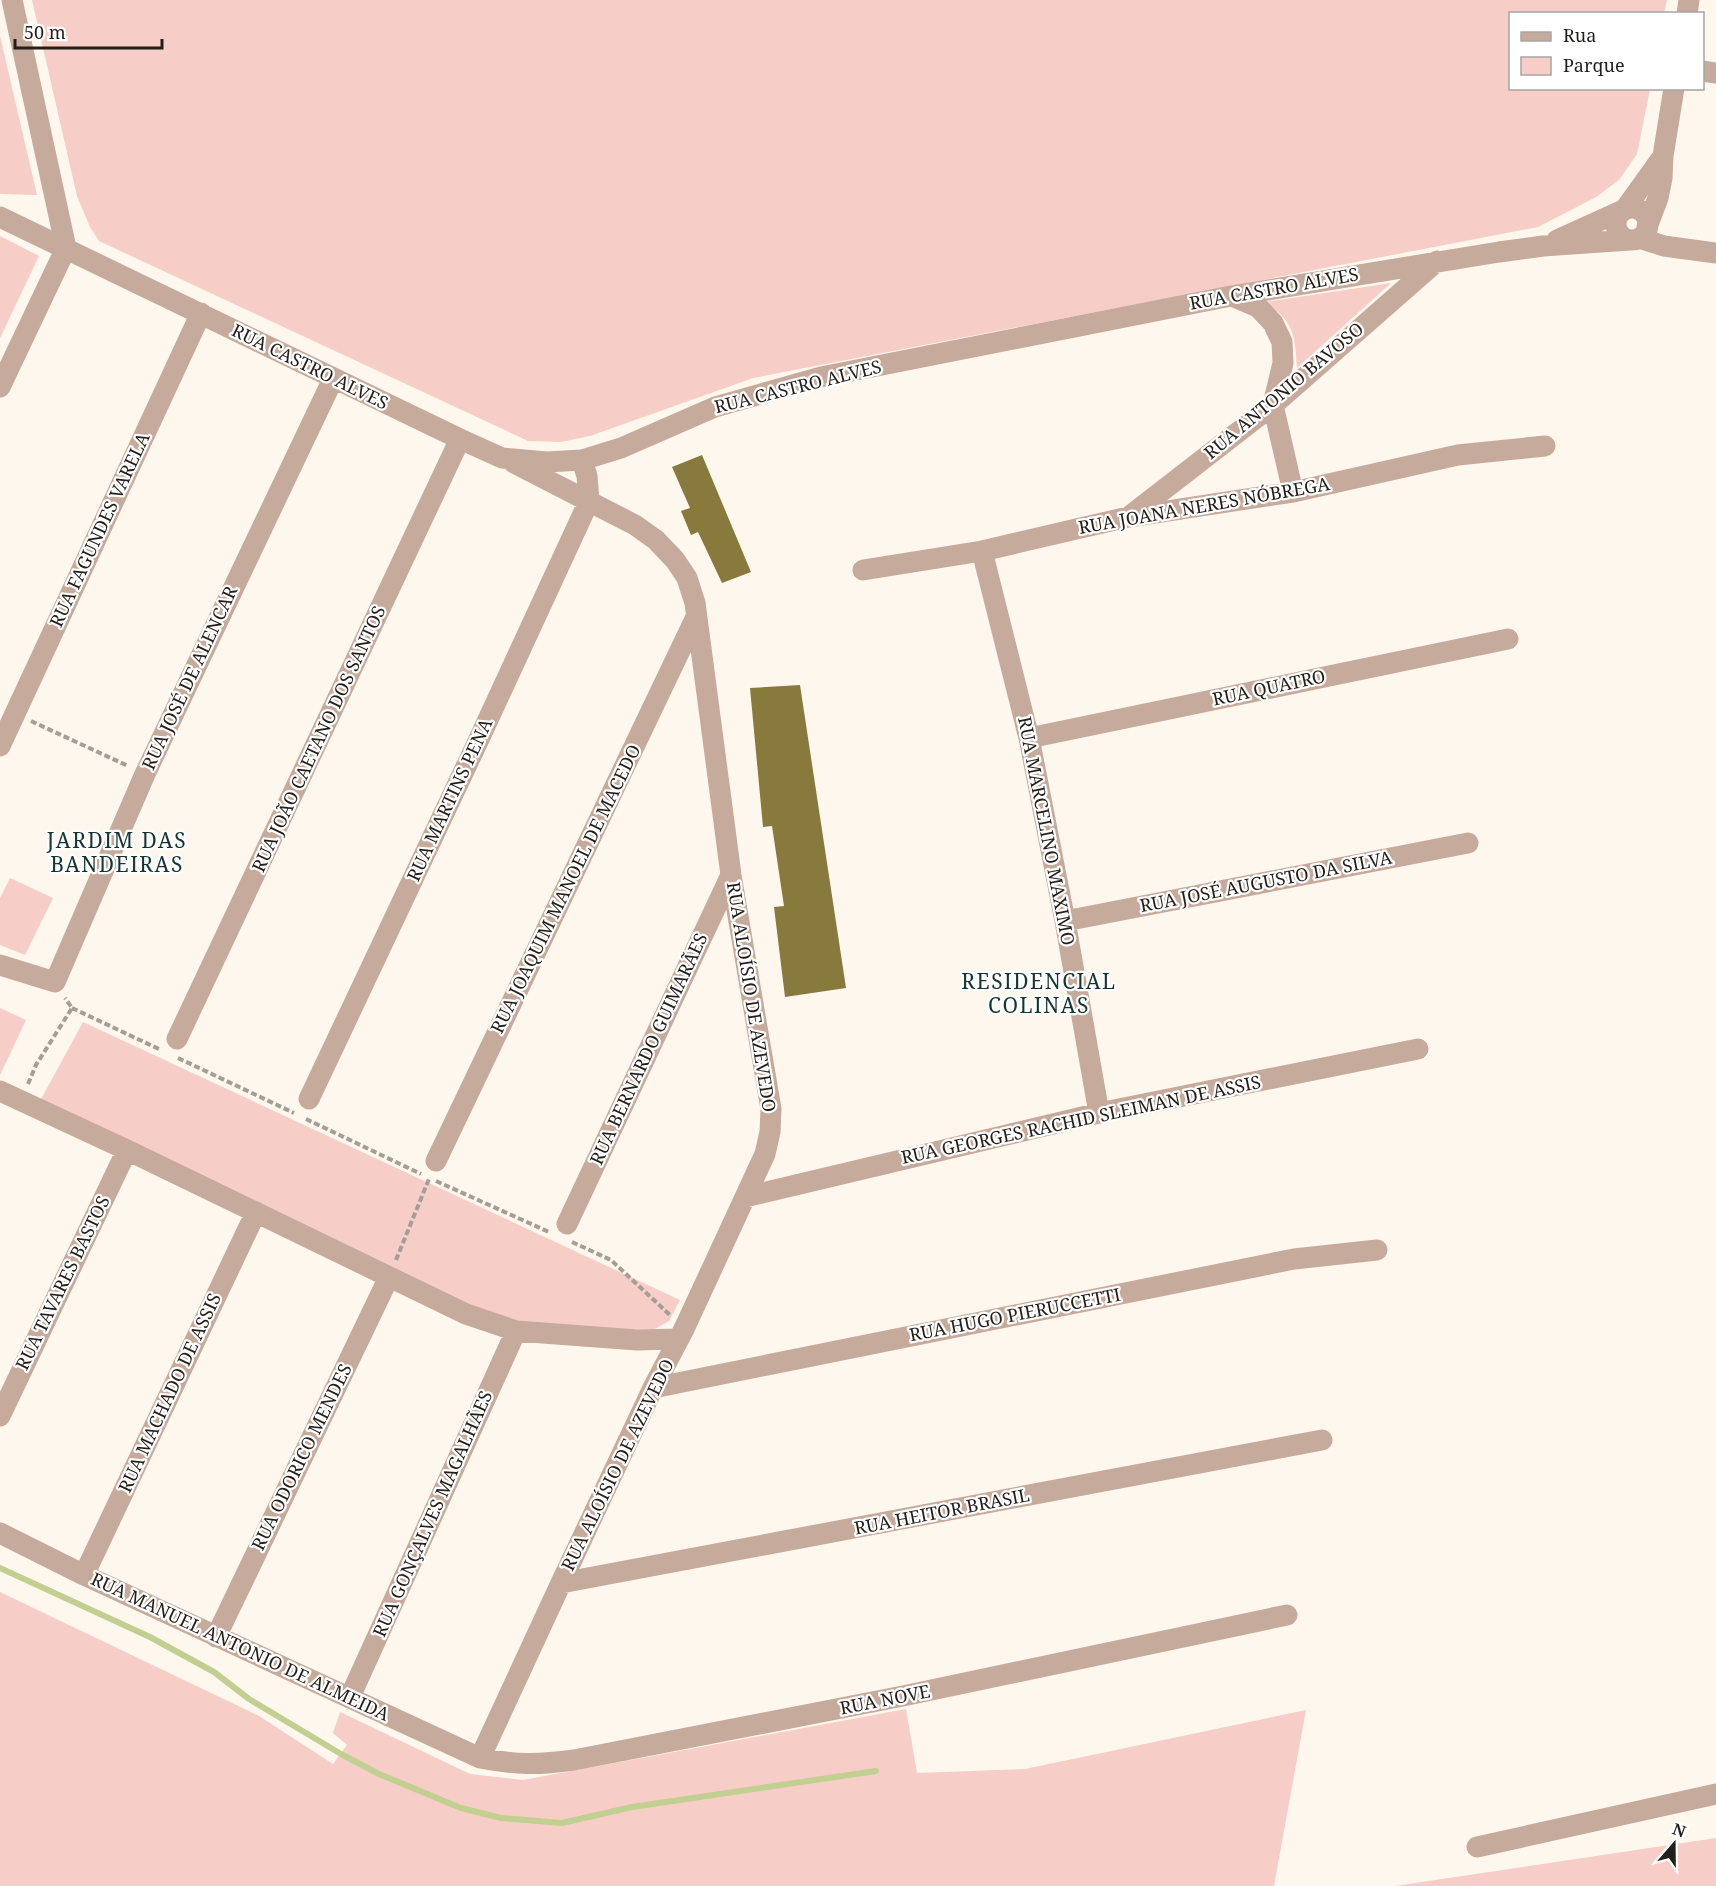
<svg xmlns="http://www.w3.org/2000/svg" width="1716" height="1886" font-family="'Noto Serif',serif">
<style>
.green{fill:#f7cdc7}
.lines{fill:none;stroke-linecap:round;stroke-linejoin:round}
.stream{stroke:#c1cf90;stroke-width:6}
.building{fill:#88793c}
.path{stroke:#a49e97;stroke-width:4;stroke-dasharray:6 3;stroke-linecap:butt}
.street{stroke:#c6ab9c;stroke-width:21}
.labels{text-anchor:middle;stroke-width:4.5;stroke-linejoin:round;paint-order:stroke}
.street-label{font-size:18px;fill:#221e19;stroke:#fff}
.quarter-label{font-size:21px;letter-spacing:1.5px;fill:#143632;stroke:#fff}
</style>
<rect width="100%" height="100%" fill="#fef7ee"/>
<path class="green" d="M32,0H1667L1664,13L1510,14V88L1650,89L1637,154L1619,180L1596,197L1538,227L753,378L590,436L561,442L528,441L99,241L90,227L77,196Z
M0,36L37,195L0,194Z
M0,236L39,256L0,338Z
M1391,283L1297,368C1295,335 1294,321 1265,302Z
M10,878L53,898L25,955L0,945V898Z
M0,1008L26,1020L0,1075Z
M83,1022L680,1300L669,1321L653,1330L537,1326L486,1315L40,1101Z
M0,1592L259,1716L333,1764L347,1745L333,1733L340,1712L470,1774L523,1780L906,1709L917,1773L1025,1769L1306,1710L1274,1886H0Z
M1716,1838V1886H1395Z"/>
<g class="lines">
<path class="stream" d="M0,1568L150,1637L214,1672L249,1699L341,1754L379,1774L461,1808L501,1818L562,1823L632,1807L876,1771"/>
</g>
<path class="building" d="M702,455L751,572L722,583L698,532L691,535L681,511L690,508L672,467Z
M800,685L846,988L785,997L774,907L784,906L772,826L763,827L750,688Z"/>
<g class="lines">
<path class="path" d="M31,721L128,766
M72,1008L161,1050
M178,1058L294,1113
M28,1084L36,1065L72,1008L65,998
M306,1119L421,1174
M436,1181L549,1232
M572,1242L611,1260L671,1316
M396,1260L429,1179"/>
<path class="street" d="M12,0L66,248
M1687,14L1689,0
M1702,71L1716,73
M1616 224a16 16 0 1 1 32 0a16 16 0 1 1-32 0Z
M1625,209L1663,156
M0,217L460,439L502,458L547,462L582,460L621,448L715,407L821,377L1231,296L1499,252L1543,246L1630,240
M1647,227L1658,198L1662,178L1663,156L1674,88
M1639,238L1664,246L1716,253
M1557,240L1621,211
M1232,296L1258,307L1273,323L1282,342L1283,363L1273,405L1293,492
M0,387L66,248
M1131,515L1273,405L1437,261
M982,551L1029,738L1065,921L1099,1113
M863,570L982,551L1128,517L1293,492L1458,455L1545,446
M1029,738L1508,639
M0,746L201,313
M1065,921L1468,843
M0,965L55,982L145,774L333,379
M177,1039L460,439
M0,1091L127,1150L466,1314L516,1331L637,1340L678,1339
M309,1099L480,737L589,501L587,476L582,460
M436,1161L696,617
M745,1197L1099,1113L1418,1049
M567,1224L731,875
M653,1388L1294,1259L1377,1250
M0,1416L127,1150
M0,1533L84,1575L480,1758C516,1765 538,1765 574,1760L903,1696L1287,1615
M84,1575L256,1212
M561,1583L1322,1440
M216,1637L389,1277
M350,1697L516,1331
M480,1758L561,1583L653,1388L684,1329L765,1154L770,1132L771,1109L731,875L695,603L687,578L675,560L656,540L635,525L514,463
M1477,1847L1716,1794"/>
</g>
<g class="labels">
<g class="street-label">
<text transform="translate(1274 289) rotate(-10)" y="6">RUA CASTRO ALVES</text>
<text transform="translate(310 367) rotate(26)" y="6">RUA CASTRO ALVES</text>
<text transform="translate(798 387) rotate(-14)" y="6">RUA CASTRO ALVES</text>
<text transform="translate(1284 391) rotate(-40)" y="6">RUA ANTONIO BAVOSO</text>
<text transform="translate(1204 506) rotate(-10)" y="6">RUA JOANA NERES NÓBREGA</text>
<text transform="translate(100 530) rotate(-65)" y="6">RUA FAGUNDES VARELA</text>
<text transform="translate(190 678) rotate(-65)" y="6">RUA JOSÉ DE ALENCAR</text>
<text transform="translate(1269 688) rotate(-12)" y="6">RUA QUATRO</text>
<text transform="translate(319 739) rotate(-65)" y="6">RUA JOÃO CAETANO DOS SANTOS</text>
<text transform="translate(450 800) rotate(-65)" y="6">RUA MARTINS PENA</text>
<text transform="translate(1046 831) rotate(79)" y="6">RUA MARCELINO MAXIMO</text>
<text transform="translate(1266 882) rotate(-11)" y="6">RUA JOSÉ AUGUSTO DA SILVA</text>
<text transform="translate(566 889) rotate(-64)" y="6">RUA JOAQUIM MANOEL DE MACEDO</text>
<text transform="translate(751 997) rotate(81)" y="6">RUA ALOÍSIO DE AZEVEDO</text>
<text transform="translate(649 1049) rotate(-65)" y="6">RUA BERNARDO GUIMARÃES</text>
<text transform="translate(1081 1120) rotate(-12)" y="6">RUA GEORGES RACHID SLEIMAN DE ASSIS</text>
<text transform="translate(63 1283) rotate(-64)" y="6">RUA TAVARES BASTOS</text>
<text transform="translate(1015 1315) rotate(-11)" y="6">RUA HUGO PIERUCCETTI</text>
<text transform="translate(170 1393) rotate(-65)" y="6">RUA MACHADO DE ASSIS</text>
<text transform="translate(302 1457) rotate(-64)" y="6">RUA ODORICO MENDES</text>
<text transform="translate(618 1465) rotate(-64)" y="6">RUA ALOÍSIO DE AZEVEDO</text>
<text transform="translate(942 1512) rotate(-11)" y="6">RUA HEITOR BRASIL</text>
<text transform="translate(433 1514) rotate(-66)" y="6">RUA GONÇALVES MAGALHÃES</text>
<text transform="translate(240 1647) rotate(25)" y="6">RUA MANUEL ANTONIO DE ALMEIDA</text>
<text transform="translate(885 1700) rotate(-11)" y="6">RUA NOVE</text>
</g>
<g class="quarter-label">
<text x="117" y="848">JARDIM DAS<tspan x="117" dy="24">BANDEIRAS</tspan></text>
<text x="1039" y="989">RESIDENCIAL<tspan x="1039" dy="24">COLINAS</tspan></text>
</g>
</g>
<rect x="1509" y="12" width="195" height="78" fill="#ffffff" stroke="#a7a5a3" stroke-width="1.5"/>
<rect x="1521" y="32" width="30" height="9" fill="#c6ab9c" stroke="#a7a5a3" stroke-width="1.5"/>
<text x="1563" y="42" font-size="18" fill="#221e19">Rua</text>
<rect x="1521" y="57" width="30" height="18" fill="#f7cdc7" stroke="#a7a5a3" stroke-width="1.5"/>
<text x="1563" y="72" font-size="18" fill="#221e19">Parque</text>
<g transform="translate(1674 1844) rotate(20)" stroke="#ffffff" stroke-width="4.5" paint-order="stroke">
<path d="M0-4.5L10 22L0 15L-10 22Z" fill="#221e19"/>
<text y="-9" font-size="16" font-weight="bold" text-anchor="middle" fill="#221e19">N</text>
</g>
<path d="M15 39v9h147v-9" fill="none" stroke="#221e19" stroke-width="3"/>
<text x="24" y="39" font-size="18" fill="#221e19" stroke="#ffffff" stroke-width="4.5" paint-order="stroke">50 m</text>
</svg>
